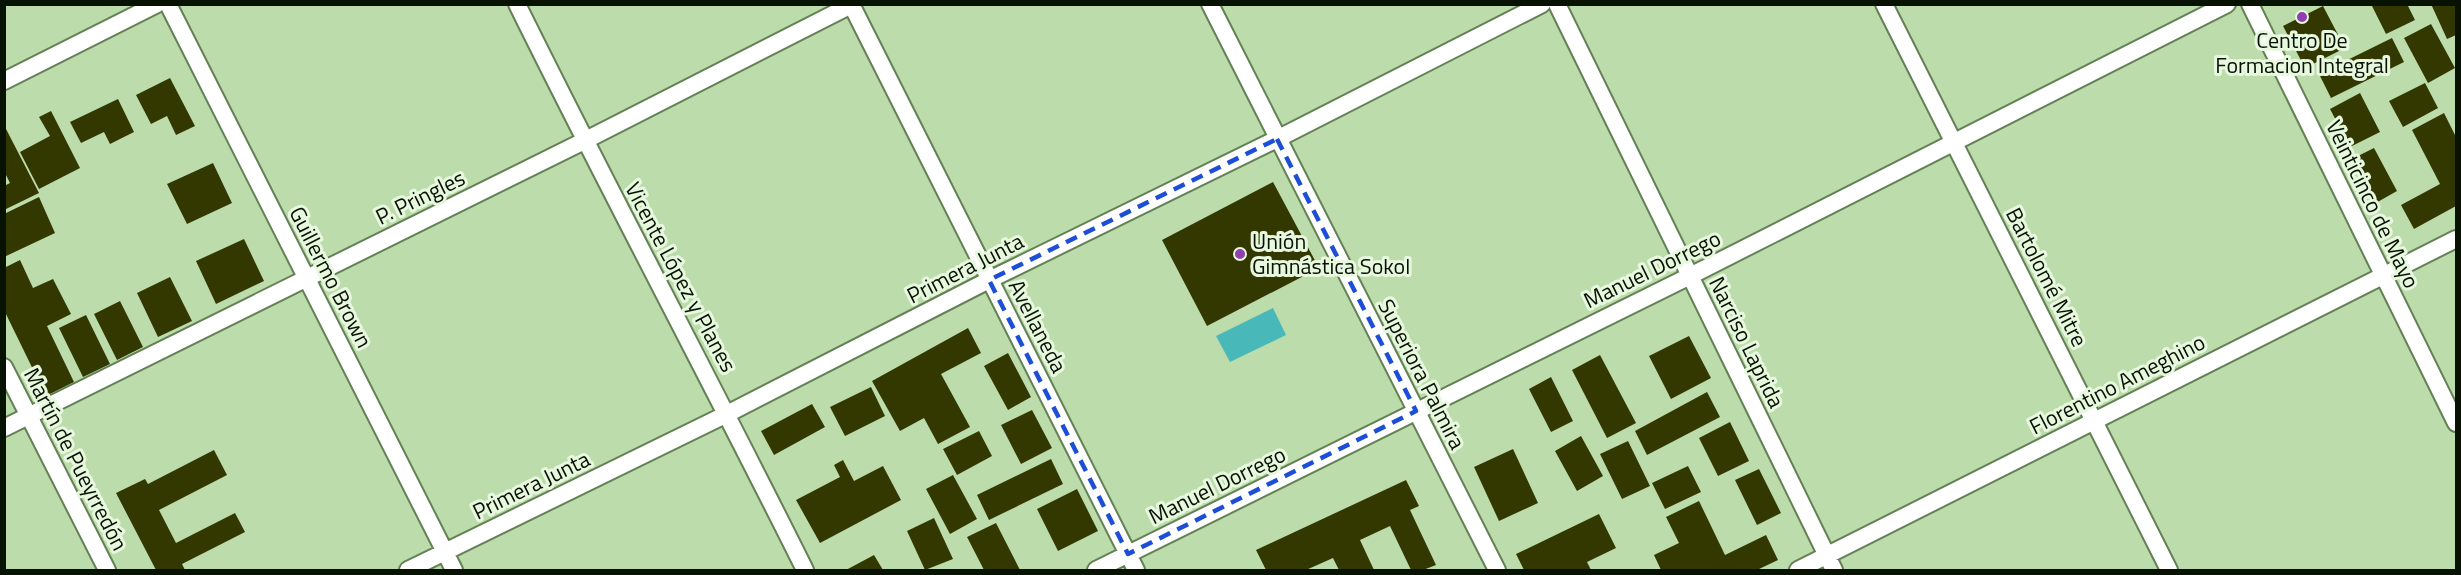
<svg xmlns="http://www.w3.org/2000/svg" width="2461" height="575" font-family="'Titillium Web',sans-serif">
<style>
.water{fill:#49b8b8}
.building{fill:#333801}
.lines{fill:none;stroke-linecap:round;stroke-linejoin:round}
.minor-casing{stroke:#648156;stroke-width:20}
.minor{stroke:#fff;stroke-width:16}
.marked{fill:none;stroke:#1d4ed8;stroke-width:4.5;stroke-dasharray:12 8;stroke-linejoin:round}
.poi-dot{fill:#903fae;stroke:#e7f8df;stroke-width:2}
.labels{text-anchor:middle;stroke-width:6;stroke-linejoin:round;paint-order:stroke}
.poi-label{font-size:22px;fill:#081203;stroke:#e7f8df}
.street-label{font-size:22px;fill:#081203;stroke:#e7f8df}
</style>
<rect width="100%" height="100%" fill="#bcdcac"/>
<path class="water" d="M1273,308L1286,335L1230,362L1216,336Z"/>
<path class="building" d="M2371,4H2407L2415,20L2386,34Z
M2431,4H2456V35L2447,39Z
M2323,6L2345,48L2305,68L2283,26Z
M2431,24L2455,68L2428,83L2404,38Z
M2392,38L2404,62L2331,98L2319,74Z
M170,78L195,126L176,135L167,116L151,124L136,95Z
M2425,83L2438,108L2403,127L2389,101Z
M2360,93L2380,132L2350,147L2330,109Z
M118,99L134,132L110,144L104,132L81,143L70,122Z
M51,111L80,168L39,189L20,152L50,136L39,117Z
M2444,113L2456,137V206L2414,229L2401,205L2440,184L2412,130Z
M5,127L39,193L4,210V186L10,183L5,173Z
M2374,148L2397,191L2374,204L2350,160Z
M213,163L232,203L187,224L167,184Z
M1273,182L1319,268L1207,326L1162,240Z
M39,197L55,233L4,257V214Z
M244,239L264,281L216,304L196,261Z
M20,260L33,288L53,279L71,314L47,326L74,382L46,396L4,310V268Z
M170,277L192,321L158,337L137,293Z
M120,301L143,347L117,360L94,314Z
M86,315L110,364L83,377L59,328Z
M968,328L981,353L941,374L970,427L938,444L924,418L900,431L872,381Z
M1689,336L1711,378L1671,399L1649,356Z
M1008,353L1031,397L1008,410L984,366Z
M1600,355L1636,423L1607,438L1572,370Z
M1551,377L1573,421L1551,432L1529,389Z
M871,387L885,416L845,436L830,407Z
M1707,392L1720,417L1647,455L1635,431Z
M812,404L825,427L774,455L761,431Z
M1032,410L1052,448L1021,464L1001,425Z
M1730,422L1749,461L1718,476L1699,438Z
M979,431L992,456L957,475L943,449Z
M1581,436L1603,476L1577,491L1555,451Z
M1628,441L1650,486L1622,499L1600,454Z
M1513,449L1538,503L1499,521L1474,467Z
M214,450L227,475L159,510L176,543L235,513L245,532L182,564L185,570H156L116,493L145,479L148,484Z
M1051,459L1063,484L989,520L977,495Z
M843,460L854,481L883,466L901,500L820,543L796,500L840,477L834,465Z
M1688,466L1701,492L1665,509L1652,483Z
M1759,469L1781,513L1757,525L1735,480Z
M953,475L977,519L950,534L926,489Z
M1406,480L1419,506L1410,510L1436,565L1423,570H1411L1390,526L1360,540L1374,570H1339L1333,558L1306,570H1266L1256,550Z
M1077,489L1098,531L1058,551L1037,509Z
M1699,501L1725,555L1766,535L1778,560L1757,570H1661L1654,555L1679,543L1666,517Z
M1599,514L1616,548L1587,562L1591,570H1524L1516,554Z
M934,518L953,559L925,570L907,531Z
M996,523L1020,570H984L967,537Z
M874,555L883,570H846Z"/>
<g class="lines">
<defs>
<path id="minor" d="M168,4L454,570
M517,4C611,195 711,381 805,570
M851,4L1136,570
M1210,4L1497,570
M1557,4L1834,570
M1884,4L2169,570
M2250,4L2456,423
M4,81L157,4
M4,367L107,570
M4,428L584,141L853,4
M408,570L727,414L989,280L1277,139L1542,4
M1096,570L1690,276L2227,4
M1798,570L2456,239"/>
</defs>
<use href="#minor" class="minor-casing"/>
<use href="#minor" class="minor"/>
</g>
<path class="marked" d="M1277,139L1416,411L1128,554L989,280Z"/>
<g class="poi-dot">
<circle cx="2302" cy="17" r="6"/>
<circle cx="1240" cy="254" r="6"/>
</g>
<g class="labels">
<g class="poi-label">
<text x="2302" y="48">Centro De<tspan x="2302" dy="25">Formacion Integral</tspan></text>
<text x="1252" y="249" text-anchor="start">Unión<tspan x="1252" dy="25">Gimnástica Sokol</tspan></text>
</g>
<g class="street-label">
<text transform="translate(420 197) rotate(-26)" y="8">P. Pringles</text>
<text transform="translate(2373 204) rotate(64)" y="8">Veinticinco de Mayo</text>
<text transform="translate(965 268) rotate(-27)" y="8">Primera Junta</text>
<text transform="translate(1652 269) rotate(-26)" y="8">Manuel Dorrego</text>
<text transform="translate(331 277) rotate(63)" y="8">Guillermo Brown</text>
<text transform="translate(681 277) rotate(62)" y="8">Vicente López y Planes</text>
<text transform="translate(2047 277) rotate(63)" y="8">Bartolomé Mitre</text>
<text transform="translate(1038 326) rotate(63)" y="8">Avellaneda</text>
<text transform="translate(1747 342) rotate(64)" y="8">Narciso Laprida</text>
<text transform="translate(1422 374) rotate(63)" y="8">Superiora Palmira</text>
<text transform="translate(2117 384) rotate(-27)" y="8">Florentino Ameghino</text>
<text transform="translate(76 459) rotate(63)" y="8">Martín de Pueyrredón</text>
<text transform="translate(531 485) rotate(-26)" y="8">Primera Junta</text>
<text transform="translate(1217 485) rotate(-26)" y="8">Manuel Dorrego</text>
</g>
</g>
<rect width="2461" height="575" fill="none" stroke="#081203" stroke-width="12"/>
</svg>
